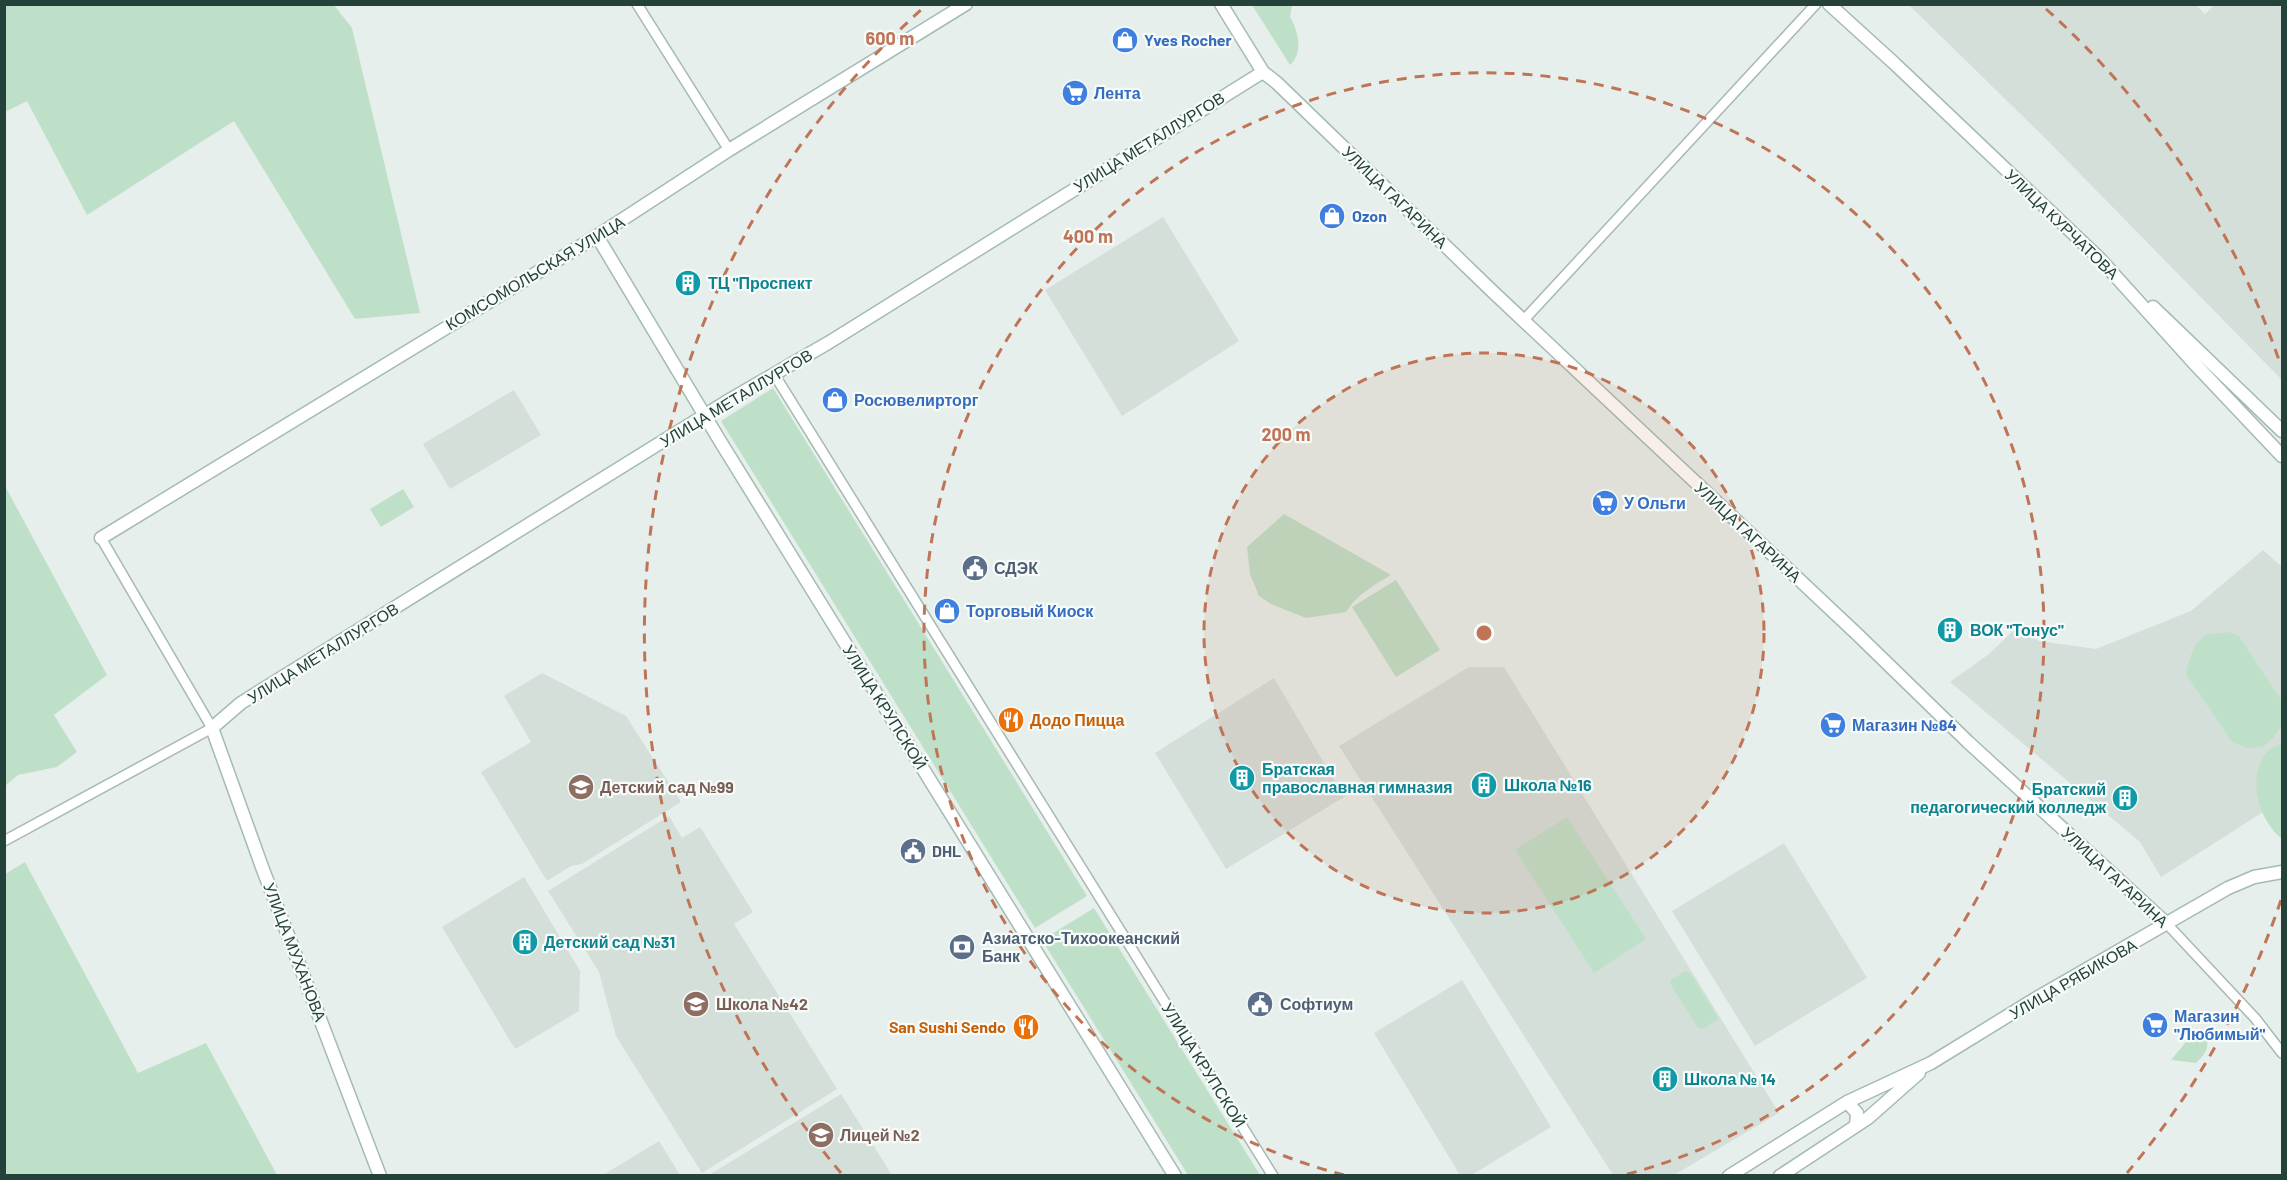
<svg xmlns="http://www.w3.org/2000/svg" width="2287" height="1180" font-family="Barlow,sans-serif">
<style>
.built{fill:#d4dfda}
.green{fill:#bfe0c8}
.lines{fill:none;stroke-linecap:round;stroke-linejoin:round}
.street-casing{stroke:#a8b8b2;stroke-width:12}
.secondary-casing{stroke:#a4bbb3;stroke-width:15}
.street{stroke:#fff;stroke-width:9}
.secondary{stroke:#fff;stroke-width:12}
.ring{fill:none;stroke:#c07456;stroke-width:3;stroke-dasharray:10 8}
.labels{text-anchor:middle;stroke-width:4.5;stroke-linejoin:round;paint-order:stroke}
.shop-label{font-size:16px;font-weight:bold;fill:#366cbe;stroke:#f7fbf9;text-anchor:start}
.street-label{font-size:16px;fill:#24423a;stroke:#f7fbf9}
.culture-label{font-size:16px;font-weight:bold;fill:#0d838f;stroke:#f7fbf9;text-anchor:start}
.service-label{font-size:16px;font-weight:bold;fill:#4e5e75;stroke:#f7fbf9;text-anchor:start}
.food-label{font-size:16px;font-weight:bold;fill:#c56008;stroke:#f7fbf9;text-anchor:start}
.education-label{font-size:16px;font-weight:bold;fill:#785e54;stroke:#f7fbf9;text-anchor:start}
.centre{fill:#c07456;stroke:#f7fbf9;stroke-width:3}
.ring-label{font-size:18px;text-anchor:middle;font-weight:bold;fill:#c07456;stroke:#f7fbf9;stroke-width:4.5;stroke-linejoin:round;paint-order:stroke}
</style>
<rect width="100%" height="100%" fill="#e6efeb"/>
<path class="built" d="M2196,5L2205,14L2214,5H2278L2282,9V380L2043,136L1909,5Z
M1163,217L1239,341L1122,416L1045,290Z
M514,390L541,435L450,489L423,444Z
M2263,550L2282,567V800L2161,877L2140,842L1950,682L1989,654L2018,626L2039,641L2096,649L2191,611Z
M1469,667H1504L1779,1113L1674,1175H1613L1339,746Z
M542,673L626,716L681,802L582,864L571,866L547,881L481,772L531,742L504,696Z
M1274,678L1344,797L1226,869L1155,753Z
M669,816L682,838L700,827L753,912L734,924L837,1089L702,1173L616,1036L599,972L548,891Z
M1784,843L1867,978L1755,1046L1672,911Z
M524,877L580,971L579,1011L515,1049L442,927Z
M1462,980L1551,1127L1470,1176L1460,1175L1374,1033Z
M841,1094L892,1175H709Z
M659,1141L680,1175H603Z"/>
<path class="green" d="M5,4L334,5L352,28L420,313L355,319L234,121L87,215L27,101L5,112Z
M1252,5H1292L1290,17C1298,30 1304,53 1290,65Z
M773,388L1087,896L1035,928L721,421Z
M5,486L107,675L54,715L77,752L57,767L18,775L5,786Z
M403,489L414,507L381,527L370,509Z
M1284,514L1391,575C1375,585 1356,595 1346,612L1306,618L1271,604L1259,596L1250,574L1247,547Z
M1396,580L1440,650L1396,677L1352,607Z
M2229,632L2239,636L2282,701V725L2273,738L2262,747L2247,748L2232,742L2186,674C2188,662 2193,643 2205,636C2211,633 2222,633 2229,632Z
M2282,743V839C2259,820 2246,779 2266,753C2270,748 2278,745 2282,743Z
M1567,817L1646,939L1594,973L1515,850Z
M25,862L138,1073L206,1043L277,1175H5V874Z
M1094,908L1260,1175H1188L1042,940Z
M1685,971L1690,973L1717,1016V1020L1703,1029L1698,1028L1671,985V980Z
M2197,1033H2202L2207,1038C2209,1050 2204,1055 2196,1063L2171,1060L2185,1043Z"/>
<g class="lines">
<defs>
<path id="street" d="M637,4L729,150
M1523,321L1816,4
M774,374L1273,1176
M4,841L212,728L101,538
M2167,924L2255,1018L2282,1053"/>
<path id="secondary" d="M1221,4L1263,72L1277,83L1491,290L1858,635L1968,742L2167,924
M1829,4L1895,64L2100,259L2193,362L2282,456
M597,236L720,441L1175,1176
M2153,307L2282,431
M101,538L597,236L729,150L966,4
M1847,1102L1857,1113L1856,1126
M380,1176L262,867L212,728L241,703L726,402L828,343L1263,72
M1729,1176L1847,1102L1931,1063L2035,999L2228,888L2254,877L2282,872
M1780,1176L1868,1118L1919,1073"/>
</defs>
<use href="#street" class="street-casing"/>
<use href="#secondary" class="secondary-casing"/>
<use href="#street" class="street"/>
<use href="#secondary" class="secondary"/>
</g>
<circle cx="1484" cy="633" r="280" fill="#c07456" fill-opacity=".12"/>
<g class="ring">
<circle cx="1484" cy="633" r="280"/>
<path d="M1344 1175A560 560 0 1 1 1624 1175"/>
<path d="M2281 900A840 840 0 0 1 2127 1173M841 1173A840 840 0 0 1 922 9M2046 9A840 840 0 0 1 2281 366"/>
</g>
<defs>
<symbol id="shop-disc" viewBox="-11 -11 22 22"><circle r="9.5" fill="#3f7fe0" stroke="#f7fbf9"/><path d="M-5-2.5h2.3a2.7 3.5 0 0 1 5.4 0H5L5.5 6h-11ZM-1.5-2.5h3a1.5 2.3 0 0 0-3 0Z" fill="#fff"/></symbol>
<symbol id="supermarket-disc" viewBox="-11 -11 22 22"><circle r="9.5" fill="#3f7fe0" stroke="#f7fbf9"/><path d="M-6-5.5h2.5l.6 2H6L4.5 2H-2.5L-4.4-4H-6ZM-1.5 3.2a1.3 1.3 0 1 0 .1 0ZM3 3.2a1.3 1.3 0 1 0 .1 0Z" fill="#fff"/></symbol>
<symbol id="building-disc" viewBox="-11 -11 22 22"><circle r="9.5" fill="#0f9aa8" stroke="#f7fbf9"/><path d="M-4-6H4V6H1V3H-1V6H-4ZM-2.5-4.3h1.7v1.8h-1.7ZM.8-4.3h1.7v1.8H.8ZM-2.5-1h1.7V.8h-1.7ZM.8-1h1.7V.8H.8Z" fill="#fff"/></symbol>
<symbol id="civic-disc" viewBox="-11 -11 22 22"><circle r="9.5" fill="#5c6f8a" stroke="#f7fbf9"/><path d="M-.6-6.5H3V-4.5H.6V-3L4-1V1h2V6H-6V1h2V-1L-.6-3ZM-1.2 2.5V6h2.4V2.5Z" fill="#fff"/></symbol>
<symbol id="restaurant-disc" viewBox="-11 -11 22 22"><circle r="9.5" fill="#e8710a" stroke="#f7fbf9"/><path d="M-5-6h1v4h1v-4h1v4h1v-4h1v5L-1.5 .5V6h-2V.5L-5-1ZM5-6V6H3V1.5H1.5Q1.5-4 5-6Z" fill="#fff"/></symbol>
<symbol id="school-disc" viewBox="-11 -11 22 22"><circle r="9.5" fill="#8d6e63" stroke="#f7fbf9"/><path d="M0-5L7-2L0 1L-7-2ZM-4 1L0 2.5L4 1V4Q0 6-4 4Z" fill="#fff"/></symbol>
<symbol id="bank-disc" viewBox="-11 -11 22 22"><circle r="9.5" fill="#5c6f8a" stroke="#f7fbf9"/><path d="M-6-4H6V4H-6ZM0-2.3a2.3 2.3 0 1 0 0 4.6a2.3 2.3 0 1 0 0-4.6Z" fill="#fff"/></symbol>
</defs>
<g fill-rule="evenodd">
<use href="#shop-disc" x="1110" y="25" width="30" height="30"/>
<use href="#supermarket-disc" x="1060" y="78" width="30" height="30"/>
<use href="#shop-disc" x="1317" y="201" width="30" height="30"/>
<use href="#building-disc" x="673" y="268" width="30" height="30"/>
<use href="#shop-disc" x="820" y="385" width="30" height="30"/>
<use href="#supermarket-disc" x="1590" y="488" width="30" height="30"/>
<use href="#civic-disc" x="960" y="553" width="30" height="30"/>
<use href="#shop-disc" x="932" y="596" width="30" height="30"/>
<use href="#building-disc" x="1935" y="615" width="30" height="30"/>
<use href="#restaurant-disc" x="996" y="705" width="30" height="30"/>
<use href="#supermarket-disc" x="1818" y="710" width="30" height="30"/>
<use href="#building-disc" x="1227" y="763" width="30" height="30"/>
<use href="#building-disc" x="1469" y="770" width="30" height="30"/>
<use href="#school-disc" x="566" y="772" width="30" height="30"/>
<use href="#building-disc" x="2110" y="783" width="30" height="30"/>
<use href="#civic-disc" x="898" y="836" width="30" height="30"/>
<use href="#building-disc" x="510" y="927" width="30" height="30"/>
<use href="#bank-disc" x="947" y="932" width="30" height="30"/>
<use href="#school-disc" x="681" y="989" width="30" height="30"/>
<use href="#civic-disc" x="1245" y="989" width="30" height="30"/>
<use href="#supermarket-disc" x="2140" y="1010" width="30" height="30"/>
<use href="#restaurant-disc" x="1011" y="1012" width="30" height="30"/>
<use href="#building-disc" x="1650" y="1064" width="30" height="30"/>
<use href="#school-disc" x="806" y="1120" width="30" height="30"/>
</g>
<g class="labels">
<g class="shop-label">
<text x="1144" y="46">Yves Rocher</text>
<text x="1094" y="99">Лента</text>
<text x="1352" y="222">Ozon</text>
<text x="854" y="406">Росювелирторг</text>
<text x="1624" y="509">У Ольги</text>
<text x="966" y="617">Торговый Киоск</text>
<text x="1852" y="731">Магазин №84</text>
<text x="2174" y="1022">Магазин<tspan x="2174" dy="18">"Любимый"</tspan></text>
</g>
<g class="street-label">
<text transform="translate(1149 142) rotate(-32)" y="6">УЛИЦА МЕТАЛЛУРГОВ</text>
<text transform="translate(1395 197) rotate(44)" y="6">УЛИЦА ГАГАРИНА</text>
<text transform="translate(2062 224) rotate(44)" y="6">УЛИЦА КУРЧАТОВА</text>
<text transform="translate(535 273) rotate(-31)" y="6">КОМСОМОЛЬСКАЯ УЛИЦА</text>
<text transform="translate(736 398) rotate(-31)" y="6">УЛИЦА МЕТАЛЛУРГОВ</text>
<text transform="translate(1748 532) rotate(43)" y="6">УЛИЦА ГАГАРИНА</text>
<text transform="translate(323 653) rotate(-32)" y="6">УЛИЦА МЕТАЛЛУРГОВ</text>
<text transform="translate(885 707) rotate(58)" y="6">УЛИЦА КРУПСКОЙ</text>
<text transform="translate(2115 877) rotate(43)" y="6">УЛИЦА ГАГАРИНА</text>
<text transform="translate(295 952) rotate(69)" y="6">УЛИЦА МУХАНОВА</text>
<text transform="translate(2073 979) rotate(-30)" y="6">УЛИЦА РЯБИКОВА</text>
<text transform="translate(1204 1065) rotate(58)" y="6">УЛИЦА КРУПСКОЙ</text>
</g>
<g class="culture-label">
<text x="708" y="289">ТЦ "Проспект</text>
<text x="1970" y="636">ВОК "Тонус"</text>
<text x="1262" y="775">Братская<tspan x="1262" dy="18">православная гимназия</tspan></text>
<text x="1504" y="791">Школа №16</text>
<text x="2106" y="795" text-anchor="end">Братский<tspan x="2106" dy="18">педагогический колледж</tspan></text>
<text x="544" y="948">Детский сад №31</text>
<text x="1684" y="1085">Школа № 14</text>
</g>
<g class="service-label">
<text x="994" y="574">СДЭК</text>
<text x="932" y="857">DHL</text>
<text x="982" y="944">Азиатско-Тихоокеанский<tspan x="982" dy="18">Банк</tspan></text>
<text x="1280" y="1010">Софтиум</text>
</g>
<g class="food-label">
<text x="1030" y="726">Додо Пицца</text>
<text x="1006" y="1033" text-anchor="end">San Sushi Sendo</text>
</g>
<g class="education-label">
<text x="600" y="793">Детский сад №99</text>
<text x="716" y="1010">Школа №42</text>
<text x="840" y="1141">Лицей №2</text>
</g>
</g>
<circle cx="1484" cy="633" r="9" class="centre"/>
<g class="ring-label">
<text x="890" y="45">600 m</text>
<text x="1088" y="243">400 m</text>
<text x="1286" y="441">200 m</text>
</g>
<rect width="2287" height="1180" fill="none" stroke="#24423a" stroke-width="12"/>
</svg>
